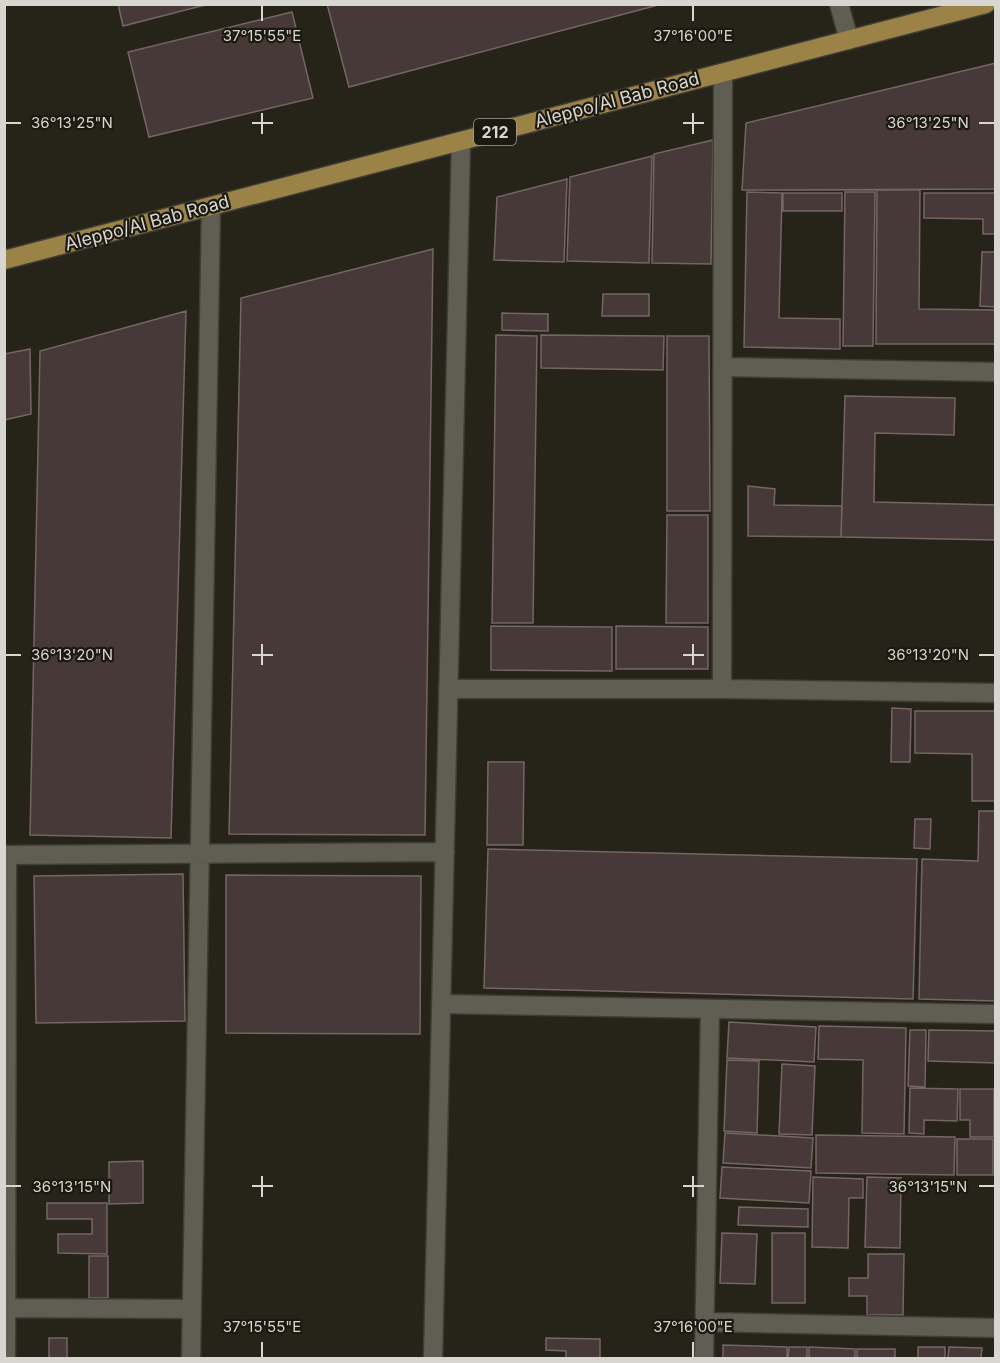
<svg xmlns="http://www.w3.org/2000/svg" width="1000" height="1363" font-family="Inter,sans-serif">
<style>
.building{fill:#463937;stroke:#746664;stroke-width:1.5}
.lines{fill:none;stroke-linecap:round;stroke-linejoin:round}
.minor-casing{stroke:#3f3d36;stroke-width:21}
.major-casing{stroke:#3f3d36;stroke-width:21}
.minor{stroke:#605d52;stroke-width:18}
.major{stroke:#9b8348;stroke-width:18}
.ticks{fill:none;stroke:#d8d6d0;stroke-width:2}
.labels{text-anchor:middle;stroke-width:4.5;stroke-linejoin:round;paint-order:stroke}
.shield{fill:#1c1a10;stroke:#a09e96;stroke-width:1.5}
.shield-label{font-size:16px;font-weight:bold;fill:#d8d6d0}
.street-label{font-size:18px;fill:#d8d6d0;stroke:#1c1a10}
.ticks-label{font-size:15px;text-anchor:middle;fill:#d8d6d0;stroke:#1c1a10;stroke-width:4.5;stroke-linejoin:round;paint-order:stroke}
</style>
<rect width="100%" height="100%" fill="#262319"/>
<path class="building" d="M118,4H209L123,26Z
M327,4H662L349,87Z
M292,12L313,98L149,137L128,52Z
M996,63V189L742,190L746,123Z
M713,140L711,264L652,263L654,154Z
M652,156L649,263L567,261L570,177Z
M567,179L564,262L494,260L497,197Z
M877,190H920L919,309L995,310V344H876Z
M747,192L782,193L779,318L840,319V349L744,347Z
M845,192H875L873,346H843Z
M783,193H842V211H783Z
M924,193H996V234H983V219L924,218Z
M433,249L425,835L229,834L241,298Z
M982,252H996V307L980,306Z
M603,294H649V316H602Z
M186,311L171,838L30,835L40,351Z
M502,313L548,314V331L502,330Z
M496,335L537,336L533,623H492Z
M541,335L664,336L663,370L541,368Z
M667,336H709L710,511H667Z
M30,349L31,414L4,420V354Z
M845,396L955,398L954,435L875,433L874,502L996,505V540L841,537Z
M748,486L775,489L774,505L842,506L841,537L748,536Z
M667,515H708V623H666Z
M491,626L612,627V671L491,670Z
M616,626L708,627V669H616Z
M892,708L911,709L910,762H891Z
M915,711H996V801H972V754L915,753Z
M488,762H524L523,845H487Z
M979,811H996V1001L919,999L922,859L978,861Z
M915,819H931L930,849L914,848Z
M488,849L917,859L913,999L484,988Z
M183,874L185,1021L36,1023L34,876Z
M226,875L421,876L420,1034L226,1033Z
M729,1022L816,1027L814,1062L727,1058Z
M819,1026L906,1028L904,1134L862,1133L863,1060L818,1059Z
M910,1030H926L925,1087L908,1086Z
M929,1030L996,1031V1063L928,1061Z
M727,1060L759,1061L757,1133L724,1131Z
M782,1064L815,1066L812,1135L779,1134Z
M910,1088L958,1089L957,1121L924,1120V1134L909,1133Z
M960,1089H994V1137H970V1120H960Z
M725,1133L813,1138L811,1168L723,1163Z
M816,1135L955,1137L954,1175L816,1173Z
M957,1139H993V1175H957Z
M143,1161V1203L109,1204V1162Z
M722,1167L811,1171L809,1203L720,1198Z
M813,1177L863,1179V1198H849L848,1248L812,1247Z
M867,1177L901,1178L900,1248L865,1247Z
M47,1203H107V1254L58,1253V1234H92V1219H47Z
M739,1207L808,1209V1227L738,1225Z
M722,1233L757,1234L755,1284L720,1283Z
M772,1233H805V1303H772Z
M868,1254H904L903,1315H867V1296H849V1278H868Z
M89,1256H108V1298H89Z
M49,1338H67V1358H49Z
M546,1338L600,1339V1358H566V1351L546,1350Z
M723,1345L787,1347V1358H723Z
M789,1347H807V1358H788Z
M809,1347L855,1349V1358H809Z
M918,1347H945V1358H918Z
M949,1347L982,1348L981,1358H948Z
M857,1349H895V1358H857Z"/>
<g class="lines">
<defs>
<path id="minor" d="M839,4L849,40
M723,367L996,372
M448,689H722L996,693
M722,689L723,73
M441,1004L996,1014
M6,1308L192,1309
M705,1322L996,1328
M6,1358L7,855L445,852
M191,1358L211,207
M433,1358L461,141
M704,1358L710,1009"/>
<path id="major" d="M4,260L986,4"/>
</defs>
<use href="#minor" class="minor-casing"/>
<use href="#major" class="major-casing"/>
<use href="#minor" class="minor"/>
<use href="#major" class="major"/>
</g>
<path class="ticks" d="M262,6V21M693,6V21M262,113V134M693,113V134M6,123H21M252,123H273M683,123H704M979,123H994M262,644V665M693,644V665M6,655H21M252,655H273M683,655H704M979,655H994M262,1176V1197M693,1176V1197M6,1186H21M252,1186H273M683,1186H704M979,1186H994M262,1342V1357M693,1342V1357"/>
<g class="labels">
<rect class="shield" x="474" y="119" width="42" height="26" rx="4.5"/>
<g class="shield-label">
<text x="495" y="138">212</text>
</g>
<g class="street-label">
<text transform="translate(617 100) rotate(-15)" y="6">Aleppo/Al Bab Road</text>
<text transform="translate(147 223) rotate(-15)" y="6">Aleppo/Al Bab Road</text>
</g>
</g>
<g class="ticks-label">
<text x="262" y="41">37°15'55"E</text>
<text x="693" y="41">37°16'00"E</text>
<text x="72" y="128">36°13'25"N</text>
<text x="928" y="128">36°13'25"N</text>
<text x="72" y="660">36°13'20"N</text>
<text x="928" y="660">36°13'20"N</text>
<text x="72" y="1192">36°13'15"N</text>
<text x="928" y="1192">36°13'15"N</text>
<text x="262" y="1332">37°15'55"E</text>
<text x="693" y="1332">37°16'00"E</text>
</g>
<rect width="1000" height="1363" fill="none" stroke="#d8d6d0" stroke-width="12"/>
</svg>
